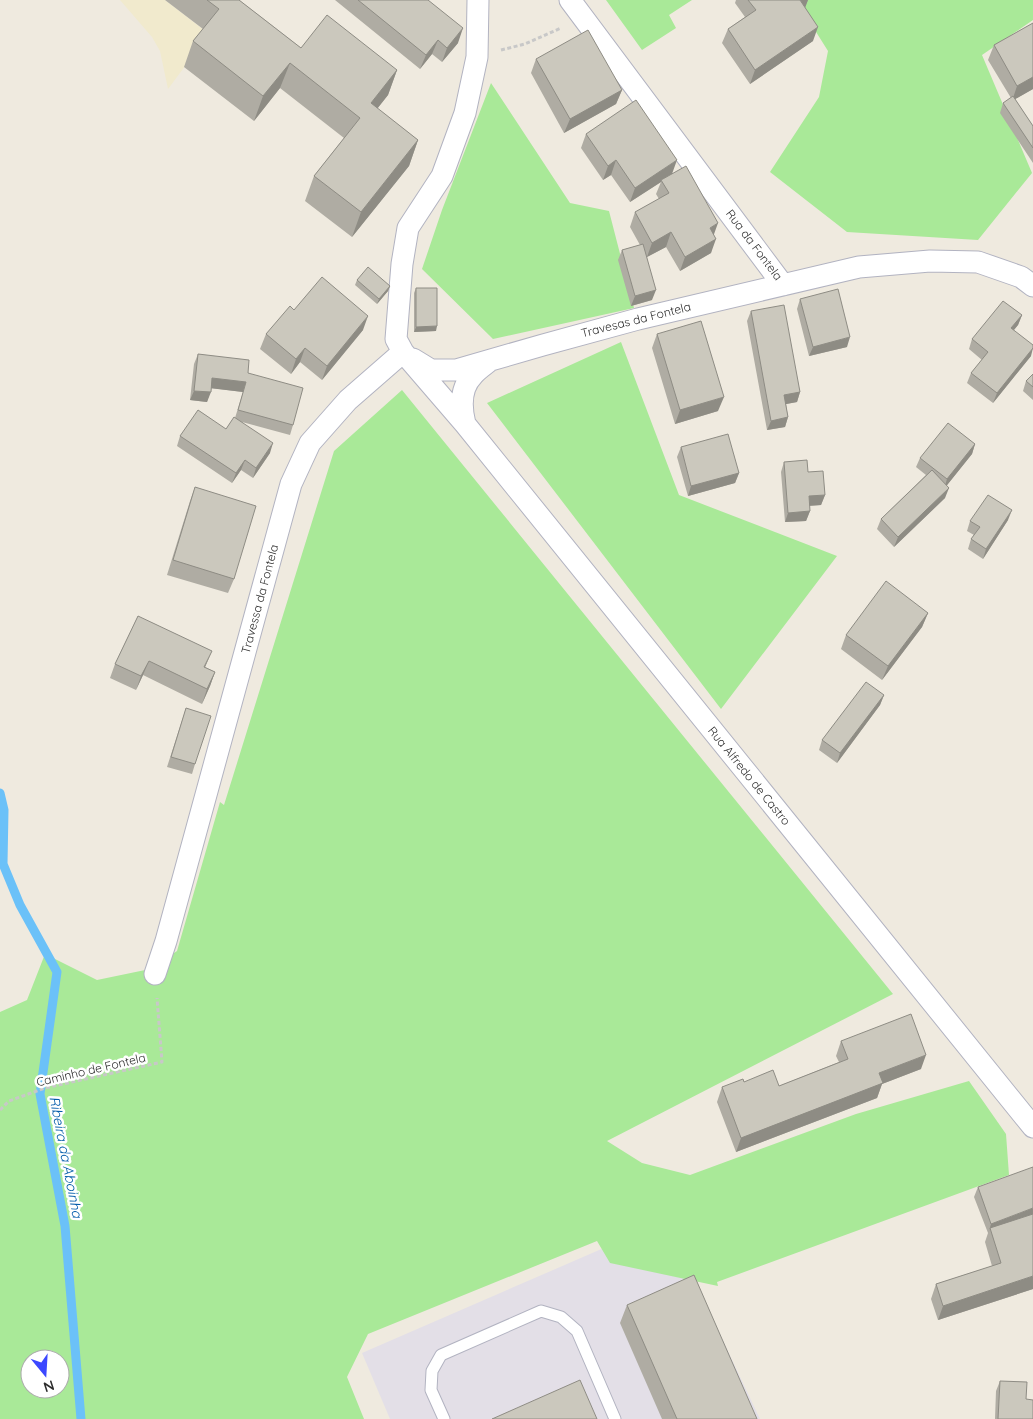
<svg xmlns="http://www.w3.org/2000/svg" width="1033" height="1419" font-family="Quicksand,sans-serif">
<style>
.industrial{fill:#e3dfe7}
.education{fill:#f1eacd}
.green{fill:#a9e998;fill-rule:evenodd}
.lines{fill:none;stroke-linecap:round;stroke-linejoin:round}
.stream{stroke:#6bc1f8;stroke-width:9}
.service-casing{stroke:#b2b3c1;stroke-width:13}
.minor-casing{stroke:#b2b3c1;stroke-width:23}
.path{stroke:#c8c8c8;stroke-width:3;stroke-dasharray:4 2.5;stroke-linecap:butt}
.service{stroke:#fff;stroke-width:11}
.minor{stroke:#fff;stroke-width:21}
.wall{fill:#afaca3}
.shaded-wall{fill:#8e8c84}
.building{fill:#cbc8bd;stroke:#8e8c84}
.labels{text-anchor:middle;stroke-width:5;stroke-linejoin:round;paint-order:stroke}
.street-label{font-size:12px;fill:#2d2d2d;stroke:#fff}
.water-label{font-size:14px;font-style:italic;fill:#035caa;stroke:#fff}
</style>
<rect width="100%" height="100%" fill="#efeadf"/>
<path class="industrial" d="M636,1234L688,1267L760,1419H390L362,1353Z"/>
<path class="education" d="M120,0H165L209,34L168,89L160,51L152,37Z"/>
<path class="green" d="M606,0H692L669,15L676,28L642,50Z
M796,0H1033V20L982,55L1032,173L978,240L847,232L770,172L819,97L828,51Z
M491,83L570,203L609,211L634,308L493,339L422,269L442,210Z
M621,342L679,495L837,556L721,709L487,403Z
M402,390L893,994L607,1141L642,1163L690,1175L856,1114L969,1081L1006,1134L1009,1175L717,1282L718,1286L610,1263L597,1241L368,1334L347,1377L364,1419H0V1012L27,1000L45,954L97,980L150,969L177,951L220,802L224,805L334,451ZM30,1359H60V1389H30Z"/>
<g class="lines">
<path class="stream" d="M0,793L4,810L3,864L20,905L57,972L40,1094L65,1226L81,1419"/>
<defs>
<path id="service" d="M444,1419L431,1390L432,1371L441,1355L541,1311L561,1317L577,1331L615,1419"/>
<path id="minor" d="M478,0L477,57L465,113L442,176L408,228L402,264L396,339L403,352L465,424L1033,1127
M570,0L783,285
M413,359L431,370H456L543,345L638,319L859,267L930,261L978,262L1021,277L1033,286
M465,424C461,408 460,388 473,375C477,370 483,366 488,362
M155,974L166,941L291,484L310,443L348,400L403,352"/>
</defs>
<use href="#service" class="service-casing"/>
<use href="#minor" class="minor-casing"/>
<path class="path" d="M501,50L525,44L561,28
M0,1110L9,1101L45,1088L162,1062L157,998"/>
<use href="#service" class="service"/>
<use href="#minor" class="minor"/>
</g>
<path class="wall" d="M165,0H239L301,48L397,70L388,95L377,109L418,140L409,166L352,237L305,201L314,176L344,138L280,88L254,121L184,67L193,41L203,29Z
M335,0H428L458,43L442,62L432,54L420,69Z
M736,0H808L805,7L813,41L750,84L722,43L728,29L745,17L735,3Z
M1033,23V89L1015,99L1033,126V163L1000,113L1003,103L1011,98L988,60L994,45Z
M536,59L622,90L616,104L564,133L531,73Z
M586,134L672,174L714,235L711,253L680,271L666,247L647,257L652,300L631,306L618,260L622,250L640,245L630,227L635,212L659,199L656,194L661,182L630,202L611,175L603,180L581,148Z
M357,280L390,286L388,291L377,304L355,285Z
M416,288L436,331L414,332V293Z
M800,299L847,347L809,356L797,309Z
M294,310L363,330L322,380L300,362L291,374L260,349L266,334Z
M751,311L800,392L797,402L786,404L788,417L785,427L767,430L747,321Z
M1022,315L1018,325L1014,330L1031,356L993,403L967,383L971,373L982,360L969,349L972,339Z
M657,334L718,411L675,424L652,348Z
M198,354L248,373L293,425L290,435L242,422L270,453L253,478L241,470L232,483L177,446L180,436L226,429L235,418L243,392L211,388L207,402L190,400L194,364Z
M1033,374V400L1023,391L1026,381Z
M975,444L972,454L946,486L945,498L894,547L877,529L881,519L926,475L916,467L920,458Z
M681,447L739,473L735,483L688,496L677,457Z
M784,462L808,472L825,495L821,505L809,506L810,511L806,521L785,522L781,472Z
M195,487L234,579L228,593L167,575L190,501Z
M1008,520L983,559L968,549L971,539L974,535L967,531L970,521Z
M928,613L922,627L882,680L841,649L846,635Z
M138,616L205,667L215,672L210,686L202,704L143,675L136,690L110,678L115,664Z
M884,695L880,705L837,763L819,750L822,740Z
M186,708L195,764L192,774L167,767Z
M841,1041L921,1069L882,1084L877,1098L736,1152L717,1102L722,1087L744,1082L779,1086L839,1062L836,1056Z
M978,1187L1033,1289L938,1320L931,1299L936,1284L992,1266L985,1242L988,1233L974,1197Z
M627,1305L757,1419H662L620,1323Z
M1000,1381L1026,1399L1033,1419H995L996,1391Z"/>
<path class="shaded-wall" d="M800,0H808L805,8Z
M818,27L813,41L750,84L755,70Z
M463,28L458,43L442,62L447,48Z
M438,40L432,54L420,69L426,55Z
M290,63L280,88L254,121L263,96Z
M397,70L388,95L361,129L371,103Z
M1033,77V89L1012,101L1017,86Z
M622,90L616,104L564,133L570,119Z
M418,140L409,166L352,237L361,212Z
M616,160L611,175L603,180L608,166Z
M677,160L672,174L661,180V182L630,202L635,188Z
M718,223L713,237L710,228Z
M671,232L666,247L647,257L652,243Z
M716,239L711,253L680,271L685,257Z
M390,286L388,291L377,304L379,299Z
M656,290L652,300L631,306L635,296Z
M1022,315L1018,325L1007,338L1011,328Z
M368,316L363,330L322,380L327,366Z
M437,326L436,331L414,332L416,327Z
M850,337L847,347L809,356L813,347Z
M305,348L300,362L291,374L296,359Z
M1033,348L1031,356L993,403L997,393Z
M212,378L246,382L243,392L209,388Z
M194,391L211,392L207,402L190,400Z
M800,392L797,402L781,405L784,395Z
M724,397L718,411L675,424L680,410Z
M788,417L785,427L767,430L771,421Z
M273,443L270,453L253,478L256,468Z
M975,444L972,454L944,489L947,479Z
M245,460L241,470L232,483L236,473Z
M739,473L735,483L688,496L691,486Z
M949,488L945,498L894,547L898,537Z
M825,495L821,505L805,506L809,496Z
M1012,510L1008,520L983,559L986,549Z
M810,511L806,521L785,522L788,513Z
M928,613L922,627L882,680L888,666Z
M212,651L206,665L199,681L204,667Z
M149,661L143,675L136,690L141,676Z
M215,672L210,686L202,704L207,689Z
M884,695L880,705L837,763L840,753Z
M926,1055L921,1069L882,1084L877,1098L736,1152L741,1138L879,1073Z
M1033,1208V1217L990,1228L988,1234L991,1224Z
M1033,1276V1289L938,1320L943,1306Z"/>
<path class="building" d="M207,0H239L301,48L327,15L397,70L371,103L418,140L361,212L314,176L360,118L290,63L263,96L193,41L219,9Z
M358,0H428L463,28L447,48L438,40L426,55Z
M748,0H800L818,27L755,70L728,29L756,10Z
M1033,23V77L1017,86L994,45Z
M588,30L622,90L570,119L536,59Z
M1013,96L1033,126V148L1003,103Z
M636,100L677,160L635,188L616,160L608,166L586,134Z
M686,166L718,223L710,228L716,239L685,257L671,232L652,243L635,212L669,193L661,180Z
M643,244L656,290L635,296L622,250Z
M368,267L390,286L379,299L357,280Z
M322,277L368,316L327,366L305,348L296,359L266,334L290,306L294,310Z
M416,288H437V326L416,327Z
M838,289L850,337L813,347L800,299Z
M1003,301L1022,315L1011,328L1033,345V348L997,393L971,373L988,352L972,339Z
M784,305L800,392L784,395L788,417L771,421L751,311Z
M701,321L724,397L680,410L657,334Z
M198,354L249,360L248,373L303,388L293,425L238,410L246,382L212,378L211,392L194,391Z
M1033,374V387L1026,381Z
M198,410L226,429L234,417L273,443L256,468L245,460L236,473L180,436Z
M948,423L975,444L947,479L920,458Z
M728,434L739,473L691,486L681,447Z
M807,460L808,472L823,471L825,495L809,496L810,511L788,513L784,462Z
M932,470L949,488L898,537L881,519Z
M195,487L256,506L234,579L173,560Z
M988,495L1012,510L986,549L971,539L980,527L970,521Z
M886,581L928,613L888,666L846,635Z
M138,616L212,651L204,667L215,672L207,689L149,661L141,676L115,664Z
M866,682L884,695L840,753L822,740Z
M186,708L211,716L195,764L171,757Z
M911,1014L926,1055L879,1073L883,1083L741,1138L722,1087L743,1079L744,1082L773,1070L779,1086L848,1059L841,1041Z
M1033,1167V1208L991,1224L978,1187Z
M1033,1214V1276L943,1306L936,1284L1001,1263L990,1228Z
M694,1275L757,1419H677L627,1305Z
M580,1380L597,1419H492Z
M1000,1381L1027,1382L1026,1399L1033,1400V1419H998Z"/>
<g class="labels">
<g class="street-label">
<text transform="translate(754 245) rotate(53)" y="4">Rua da Fontela</text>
<text transform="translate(636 320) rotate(-14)" y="4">Travesas da Fontela</text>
<text transform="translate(260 599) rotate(-75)" y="4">Travessa da Fontela</text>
<text transform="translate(749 776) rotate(51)" y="4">Rua Alfredo de Castro</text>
<text transform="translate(91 1070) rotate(-13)" y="4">Caminho de Fontela</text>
</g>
<g class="water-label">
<text transform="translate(66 1157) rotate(79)" y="5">Ribeira da Aboinha</text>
</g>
</g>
<g transform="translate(45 1374) rotate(162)"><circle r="24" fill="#ffffff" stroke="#ababab"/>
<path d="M0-4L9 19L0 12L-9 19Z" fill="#3c48ff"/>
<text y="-8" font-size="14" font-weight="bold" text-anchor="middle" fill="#2d2d2d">N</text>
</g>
</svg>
